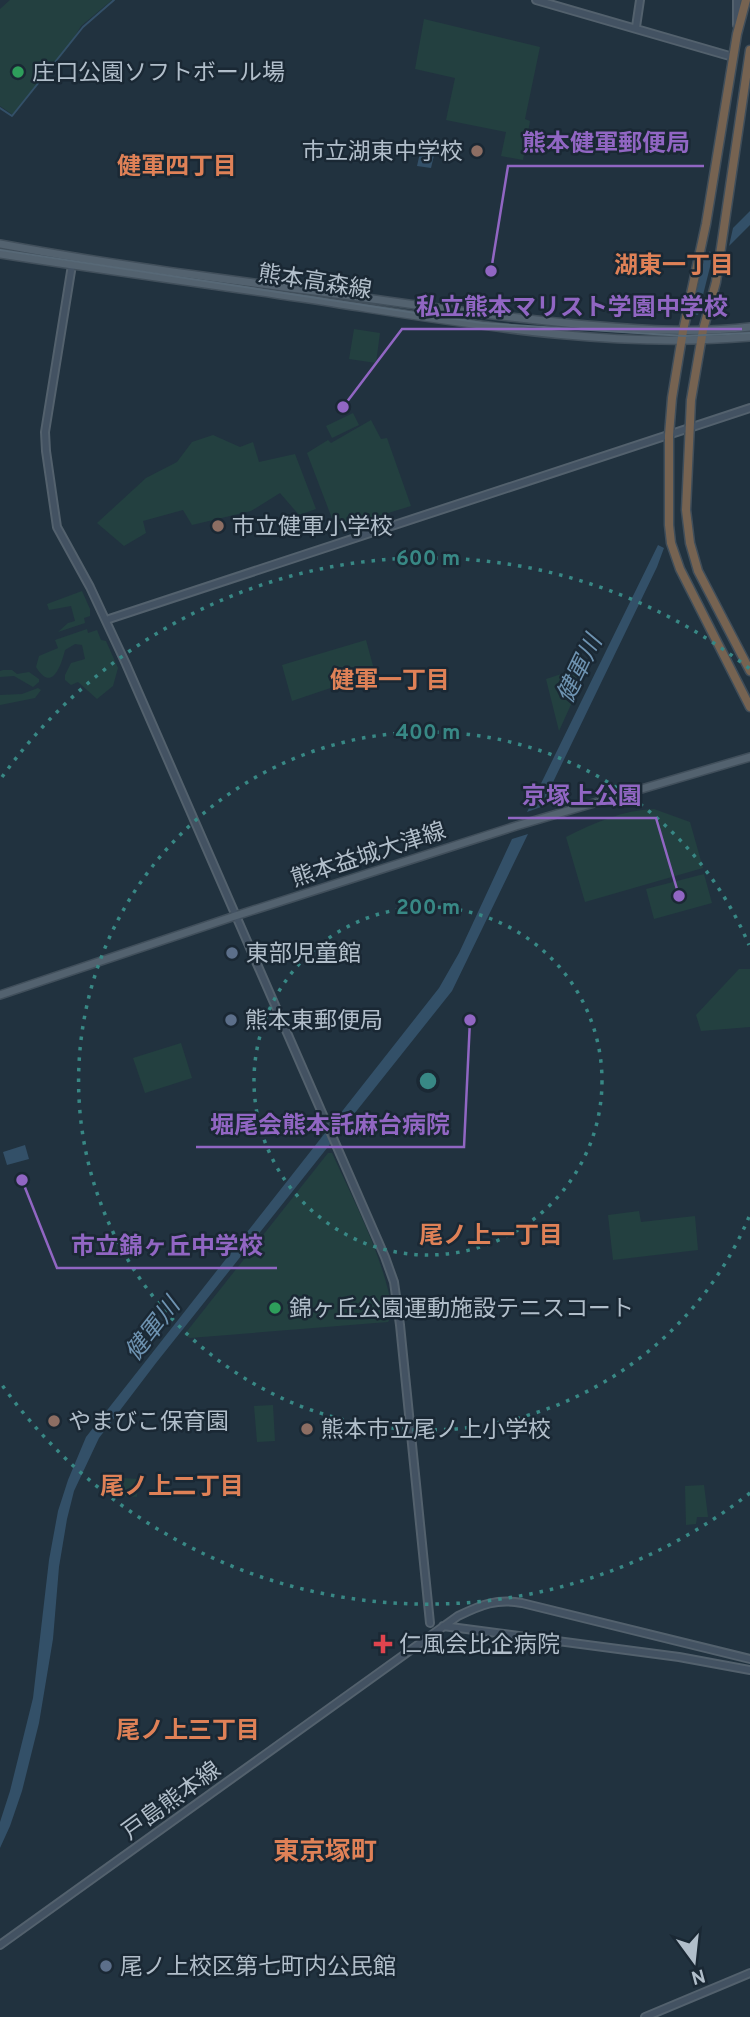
<svg xmlns="http://www.w3.org/2000/svg" width="750" height="2017" font-family="Overpass,'Noto Sans JP',sans-serif">
<style>
.green{fill:#234040}
.water{fill:#335068}
.lines{fill:none;stroke-linecap:round;stroke-linejoin:round}
.stream{stroke:#335068;stroke-width:2}
.secondary-casing{stroke:#53616d;stroke-width:10}
.primary-casing{stroke:#414f5b;stroke-width:10}
.highway-casing{stroke:#404e5a;stroke-width:11}
.secondary{stroke:#435262;stroke-width:6}
.primary{stroke:#53626f;stroke-width:7}
.highway{stroke:#766351;stroke-width:8}
.tram{stroke:#576876;stroke-width:2}
.ring{fill:none;stroke:#388885;stroke-width:3.5;stroke-dasharray:3.5 7}
.leisure-dot{fill:#2e9e5b;stroke:#1a2834;stroke-width:2.5}
.education-dot{fill:#8d6e63;stroke:#1a2834;stroke-width:2.5}
.service-dot{fill:#5c6f8a;stroke:#1a2834;stroke-width:2.5}
.health-dot{fill:#e0444e;stroke:#1a2834;stroke-width:2.5}
.labels{text-anchor:middle;stroke-width:5;stroke-linejoin:round;paint-order:stroke}
.poi-label{font-size:23px;fill:#b1beca;stroke:#1a2834;text-anchor:start}
.street-label{font-size:23px;fill:#b1beca;stroke:#1a2834}
.neighbourhood-label{font-size:24px;font-weight:bold;fill:#df8157;stroke:#1a2834}
.water-label{font-size:24px;font-style:italic;fill:#6e93b1;stroke:#1a2834}
.quarter-label{font-size:26px;font-weight:bold;fill:#df8157;stroke:#1a2834}
.centre{fill:#388885;stroke:#1a2834;stroke-width:3.5}
.ring-label{font-size:21px;text-anchor:middle;font-weight:bold;fill:#388885;stroke:#1a2834;stroke-width:5;stroke-linejoin:round;paint-order:stroke}
.leader{fill:none;stroke:#9166c3;stroke-width:2.5}
.callout-dot{fill:#9166c3;stroke:#1a2834;stroke-width:2.5}
.callout-label{font-size:24px;text-anchor:middle;font-weight:bold;fill:#9166c3;stroke:#1a2834;stroke-width:5;stroke-linejoin:round;paint-order:stroke}
</style>
<rect width="100%" height="100%" fill="#21323f"/>
<path class="green" d="M10,0H112L81,26L69,46L13,115L0,106V9Z
M424,19L540,47L525,119L530,121L523,160L501,156L506,132L446,120L455,78L415,69Z
M354,329L380,333L376,363L349,359Z
M353,413L359,425L332,438L326,426Z
M371,420L381,439L387,438L411,506L336,529L307,453L328,440L331,443Z
M213,435L240,447L253,442L259,462L295,454L316,509L299,515L280,493L251,511L192,525L183,510L143,521L146,533L124,546L97,523L146,478L177,462L192,442Z
M82,591L90,609V616L84,618L85,623L58,632L68,623L75,621L71,606L49,610L47,604Z
M87,629L88,633L97,630L101,640L106,641L118,668L113,686L97,699L78,682L71,685L65,680V675L71,663L85,659L82,645L75,644L65,650C61,666 52,693 36,667L39,656L58,648L55,640Z
M366,640L375,673L292,701L282,665Z
M589,665L559,731L546,679Z
M3,670H12L17,674L29,672L39,679V682L33,687L14,676L0,677V671Z
M38,688L41,690L35,698L0,705V695L22,694Z
M654,809L690,822L703,868L585,902L566,837C594,823 623,810 654,809Z
M704,874L712,903L654,919L646,889Z
M739,969H750V1027L701,1031L696,1015Z
M181,1043L192,1078L145,1093L133,1058Z
M328,1153H332C356,1206 384,1257 393,1314L388,1322L190,1338L184,1335Z
M639,1211L641,1222L695,1216L698,1250L613,1260L608,1215Z
M273,1405L275,1441L257,1442L254,1406Z
M124,1478L138,1479L137,1497L123,1496Z
M704,1485L708,1517H697L696,1524L686,1525L685,1486Z"/>
<path class="water" d="M422,144L436,147L431,168L417,166Z
M750,211V225L729,246L733,228Z
M710,251L712,259L698,315L691,314L704,260Z
M658,545L664,548L657,567L541,807L527,812Z
M528,834L452,991L156,1363L99,1438L74,1491L67,1519L59,1567L53,1639L39,1723L22,1791L10,1826L0,1848V1822L10,1791L33,1698L49,1560L58,1511L68,1480L86,1437L439,988L459,953L512,839Z
M25,1145L29,1159L7,1165L3,1152Z"/>
<g class="lines">
<path class="stream" d="M0,108L12,116L83,27L114,0"/>
<defs>
<path id="secondary" d="M536,0L733,57
M737,25V0
M636,27L640,0
M72,265L45,432L46,451L57,527L90,587L126,664L385,1257L394,1282L400,1325L430,1623
M106,620L750,408
M443,1626L679,1657L750,1670
M0,1945L458,1616C481,1605 497,1598 522,1603L750,1659
M645,2017L750,1973"/>
<path id="primary" d="M0,244C128,268 258,283 387,301C450,310 513,318 576,324C634,329 692,334 750,327
M0,254C113,272 227,286 340,304C475,325 613,349 750,337
M0,995L235,916L516,826L750,757"/>
<path id="highway" d="M746,0L737,34L706,224L683,331L672,398L669,435V525L671,543L680,569L750,707
M750,50L716,282L703,330L691,400L686,510L690,543L698,571L750,671"/>
</defs>
<use href="#secondary" class="secondary-casing"/>
<use href="#primary" class="primary-casing"/>
<use href="#highway" class="highway-casing"/>
<use href="#secondary" class="secondary"/>
<use href="#primary" class="primary"/>
<use href="#highway" class="highway"/>
<path class="tram" d="M0,250L482,323L685,336L750,333"/>
</g>
<g class="ring">
<circle cx="428" cy="1081" r="174"/>
<path d="M749 1217A349 349 0 1 1 749 945"/>
<path d="M750 1493A523 523 0 0 1 2 1385M2 777A523 523 0 0 1 750 669"/>
</g>
<g class="leisure-dot">
<circle cx="18" cy="72" r="7"/>
<circle cx="275" cy="1308" r="7"/>
</g>
<g class="education-dot">
<circle cx="477" cy="151" r="7"/>
<circle cx="218" cy="526" r="7"/>
<circle cx="54" cy="1421" r="7"/>
<circle cx="307" cy="1429" r="7"/>
</g>
<g class="service-dot">
<circle cx="232" cy="953" r="7"/>
<circle cx="231" cy="1020" r="7"/>
<circle cx="106" cy="1966" r="7"/>
</g>
<path class="health-dot" d="M379.5 1633.5h7v7h7v7h-7v7h-7v-7h-7v-7h7z"/>
<g class="labels">
<g class="poi-label">
<text x="32" y="80">庄口公園ソフトボール場</text>
<text x="463" y="159" text-anchor="end">市立湖東中学校</text>
<text x="232" y="534">市立健軍小学校</text>
<text x="246" y="961">東部児童館</text>
<text x="245" y="1028">熊本東郵便局</text>
<text x="289" y="1316">錦ヶ丘公園運動施設テニスコート</text>
<text x="68" y="1429">やまびこ保育園</text>
<text x="321" y="1437">熊本市立尾ノ上小学校</text>
<text x="399" y="1652">仁風会比企病院</text>
<text x="120" y="1974">尾ノ上校区第七町内公民館</text>
</g>
<g class="street-label">
<text transform="translate(315 281) rotate(9)" y="8">熊本高森線</text>
<text transform="translate(368 854) rotate(-18)" y="8">熊本益城大津線</text>
<text transform="translate(171 1800) rotate(-36)" y="8">戸島熊本線</text>
</g>
<g class="neighbourhood-label">
<text x="177" y="174">健軍四丁目</text>
<text x="674" y="273">湖東一丁目</text>
<text x="390" y="688">健軍一丁目</text>
<text x="491" y="1243">尾ノ上一丁目</text>
<text x="172" y="1494">尾ノ上二丁目</text>
<text x="188" y="1738">尾ノ上三丁目</text>
</g>
<g class="water-label">
<text transform="translate(579 669) rotate(-64)" y="8">健軍川</text>
<text transform="translate(152 1329) rotate(-52)" y="8">健軍川</text>
</g>
<g class="quarter-label">
<text x="325" y="1860">東京塚町</text>
</g>
</g>
<circle cx="428" cy="1081" r="10" class="centre"/>
<g class="ring-label">
<text x="428" y="565">600 m</text>
<text x="428" y="739">400 m</text>
<text x="428" y="914">200 m</text>
</g>
<path class="leader" d="M491 271L508 166H704M343 407L402 329H742M679 896L656 818H508M470 1020L464 1147H196M22 1180L57 1268H277"/>
<g class="callout-dot">
<circle cx="491" cy="271" r="7"/>
<circle cx="343" cy="407" r="7"/>
<circle cx="679" cy="896" r="7"/>
<circle cx="470" cy="1020" r="7"/>
<circle cx="22" cy="1180" r="7"/>
</g>
<g class="callout-label">
<text x="606" y="151">熊本健軍郵便局</text>
<text x="572" y="315">私立熊本マリスト学園中学校</text>
<text x="582" y="804">京塚上公園</text>
<text x="330" y="1133">堀尾会熊本託麻台病院</text>
<text x="167" y="1254">市立錦ヶ丘中学校</text>
</g>
<g transform="translate(694 1961) rotate(165)" stroke="#1a2834" stroke-width="5" paint-order="stroke">
<path d="M0-5L12 26L0 18L-12 26Z" fill="#b1beca"/>
<text y="-10" font-size="19" font-weight="bold" text-anchor="middle" fill="#b1beca">N</text>
</g>
</svg>
